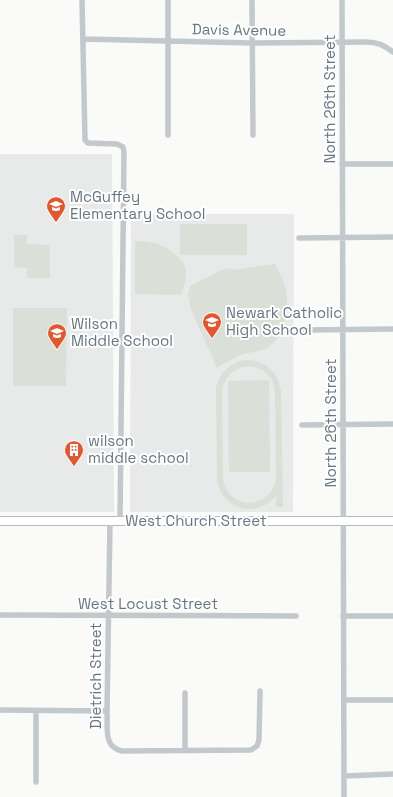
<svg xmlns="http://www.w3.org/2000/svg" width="393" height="797" font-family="'Space Grotesk',sans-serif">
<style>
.built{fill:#e8e9e9}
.green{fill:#dadfd7;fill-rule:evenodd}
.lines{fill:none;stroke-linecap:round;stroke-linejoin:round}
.secondary-casing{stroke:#b3babf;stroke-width:10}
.street{stroke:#c3c8cc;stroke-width:5.5}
.secondary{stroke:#fff;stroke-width:8}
.labels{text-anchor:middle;stroke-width:4;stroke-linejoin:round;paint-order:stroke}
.street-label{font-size:15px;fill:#657683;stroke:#fff}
.poi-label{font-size:15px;fill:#657683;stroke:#fff;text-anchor:start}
</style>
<rect width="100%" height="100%" fill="#fafaf8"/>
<path class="built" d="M0,154H112L114,512H0Z
M131,214H294L293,512H130Z"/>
<path class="green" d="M180,224H247V255H180Z
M14,235H27V244L50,245V278H27V268L14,267Z
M135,241C153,241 164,244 178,257C182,261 185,265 186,270C187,279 184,287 181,295L135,294Z
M275,264C278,270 282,277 284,283C291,301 286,334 270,346C263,352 253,351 244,354C235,357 225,363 217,368L190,307L188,295L190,286L226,268L233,270Z
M13,308H67L66,386H13Z
M243,360C264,359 279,371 281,392L283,507H276V496C255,520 220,509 217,477L216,388C219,373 229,364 243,360ZM248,366C263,367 274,377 275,392L276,476C274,511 226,512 223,477L222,393C223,378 233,368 248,366Z
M269,380L270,472H229L228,381Z"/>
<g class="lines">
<defs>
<path id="secondary" d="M0,521H393"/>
</defs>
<use href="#secondary" class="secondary-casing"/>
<path class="street" d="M82,0L85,140L88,143L117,144L123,147L124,152L120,521
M168,0V135
M252,0L253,135
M342,0L344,797
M83,39L252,43L366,42C377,42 384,45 393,52
M342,164H393
M299,238L393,237
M305,330L393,329
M302,425L393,424
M110,521L107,711C108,728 103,747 122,751L251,750L257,746L259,740L260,691
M0,615L296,616
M343,616H393
M185,693V750
M345,700H393
M0,710L107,711
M344,776L393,774
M36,782V711"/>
<use href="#secondary" class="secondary"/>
</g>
<defs>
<symbol id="school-pin" viewBox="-11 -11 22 30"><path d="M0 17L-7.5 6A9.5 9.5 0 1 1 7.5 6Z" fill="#e4572e" stroke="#fff"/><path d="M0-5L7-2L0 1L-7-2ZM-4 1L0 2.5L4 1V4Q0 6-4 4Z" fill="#fff"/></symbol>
<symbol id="building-pin" viewBox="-11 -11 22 30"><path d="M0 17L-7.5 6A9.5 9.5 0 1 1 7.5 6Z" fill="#e4572e" stroke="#fff"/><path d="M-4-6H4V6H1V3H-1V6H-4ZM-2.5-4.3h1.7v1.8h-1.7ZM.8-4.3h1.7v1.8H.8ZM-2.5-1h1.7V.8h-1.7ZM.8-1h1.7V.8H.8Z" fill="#fff"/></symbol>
</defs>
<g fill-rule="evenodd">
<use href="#school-pin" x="45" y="195" width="22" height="30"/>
<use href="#school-pin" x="201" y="311" width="22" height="30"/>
<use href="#school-pin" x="46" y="322" width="22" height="30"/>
<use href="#building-pin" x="63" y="439" width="22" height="30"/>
</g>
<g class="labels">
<g class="street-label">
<text transform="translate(239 30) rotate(1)" y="5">Davis Avenue</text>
<text transform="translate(330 99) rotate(-90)" y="5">North 26th Street</text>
<text transform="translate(331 423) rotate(-90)" y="5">North 26th Street</text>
<text x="196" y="526">West Church Street</text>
<text x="148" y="609">West Locust Street</text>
<text transform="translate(96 676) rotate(-90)" y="5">Dietrich Street</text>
</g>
<g class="poi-label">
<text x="70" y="202">McGuffey<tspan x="70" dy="17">Elementary School</tspan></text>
<text x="226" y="318">Newark Catholic<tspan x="226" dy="17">High School</tspan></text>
<text x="71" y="329">Wilson<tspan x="71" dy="17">Middle School</tspan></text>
<text x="88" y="446">wilson<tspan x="88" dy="17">middle school</tspan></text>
</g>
</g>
</svg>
